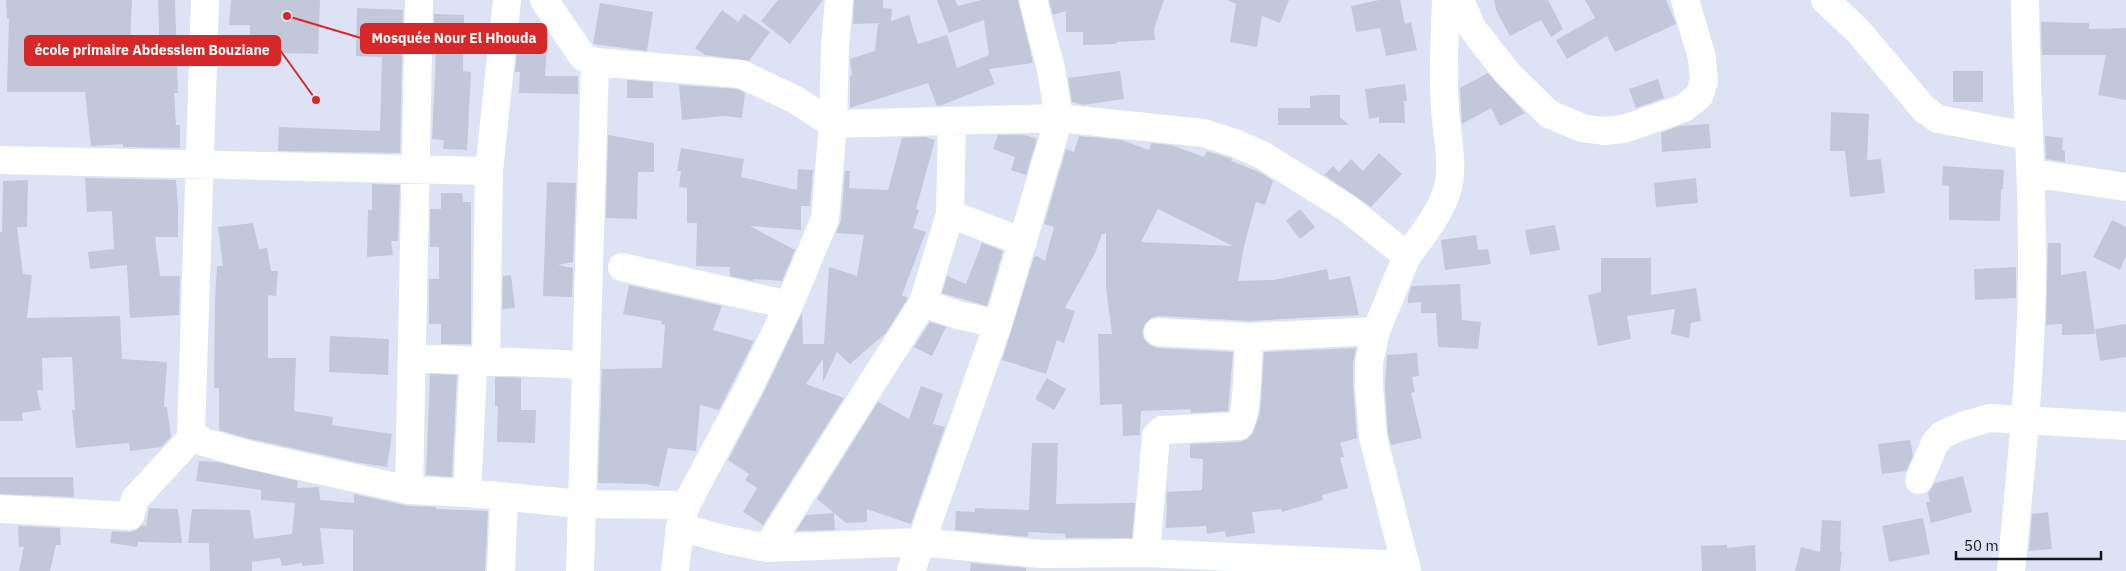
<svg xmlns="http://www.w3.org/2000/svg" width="2126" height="571" font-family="'IBM Plex Sans',sans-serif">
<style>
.building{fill:#c2c8d9;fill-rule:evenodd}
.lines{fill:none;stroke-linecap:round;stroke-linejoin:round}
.minor{stroke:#fff;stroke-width:28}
.leader{fill:none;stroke:#d62828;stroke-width:2}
.callout-dot{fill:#d62828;stroke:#dde3f5;stroke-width:2}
.callout{fill:#d62828;stroke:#d62828;stroke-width:2}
.callout-label{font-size:14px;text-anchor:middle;font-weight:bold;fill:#fff}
</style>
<rect width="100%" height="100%" fill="#dde3f5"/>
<path class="building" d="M6,0H132L129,65L160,64L158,0H175L178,93H174L176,125H180V148L123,147V144L91,146L85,92H7L9,18L7,19Z
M231,0H320L318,54L249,52L250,25H229Z
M778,0H823L790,44L761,21Z
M854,0H883V8L892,9L891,21L909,15L918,44L947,35L957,68L989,55L984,20L949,33L937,0H955L958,6L981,0H1018L1033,63L989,69L995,84L942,105L937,106L928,83L850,108V76L852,75L850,59L875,51L878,24L882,23L853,24Z
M1049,0H1164L1154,29L1155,40L1116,42L1117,44L1083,45V32H1066V11L1053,15Z
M1227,0H1289L1280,23L1262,16L1257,47L1230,42L1236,4Z
M1379,0H1400L1405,24L1411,22L1417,50L1386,56L1380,28L1356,32L1351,6Z
M1494,0H1548L1563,29L1551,37L1541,20L1510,36L1496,10Z
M1585,0H1666L1676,24L1615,52L1607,36L1567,59L1556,40L1595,18Z
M600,3L653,12L647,51L593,44Z
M357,8L403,10L400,153L278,151L279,127L380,131L382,57L356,56Z
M722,10L738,22L744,14L770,32L749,61L705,55L695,48Z
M434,14L464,15L463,71L471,72L467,150L443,149L444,140L432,139L436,53H434Z
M2041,22L2089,23V29L2126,28V100L2098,95L2106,55H2042Z
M520,24L543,26L548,34L545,76H578V94L519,93L520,72H515Z
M1120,71L1124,99L1083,105L1072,102L1068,78Z
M1953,71H1983V102H1953Z
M1488,73L1525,113L1500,126L1491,108L1462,124L1460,88Z
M1658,79L1664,98L1636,108L1629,89Z
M627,80L653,82V98H627Z
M1405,84L1407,101H1404L1405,123H1379V117L1369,119L1365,89Z
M679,85L737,89L745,93L742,118L725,116L682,120Z
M1323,95H1340V117L1349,125H1278V108H1310V96Z
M1831,112L1869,114L1867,160L1881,159L1885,193L1850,197L1845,151H1830Z
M1709,124L1711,148L1662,152L1661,133L1679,126Z
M608,135L654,143V172H638L637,219L606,218Z
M998,135H1025L1037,139L1026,175L1011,170L1015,157L993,149Z
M1079,136L1121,140L1149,150L1151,143L1171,145L1204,157L1207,151L1232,159L1231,161L1259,172L1273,181L1265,205L1256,202L1244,246L1238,281L1274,280L1327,269L1329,280L1350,276L1359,315L1249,321L1159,316L1151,318L1145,324L1142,332L1144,339L1150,345L1157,348L1233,352L1228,411L1191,413V409L1141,411L1140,435L1123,436L1122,404L1100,405L1098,334H1112L1106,287V232L1105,234H1102L1095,253L1065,308L1075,311L1064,343L1057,340L1046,374L1002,360L1034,257L1037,256L1045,261L1054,227L1044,224L1048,211L1066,149L1074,152ZM1158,209L1233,246L1141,242Z
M2045,136L2063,138L2062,150L2065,151V162L2046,159Z
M925,137L935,140L916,209L919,210L913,228L926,232L902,295L908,298L886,333L850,364L837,352L823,382V359L806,384L844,398L763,525L743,512L757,488L745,480L749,474L728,460L762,396L802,313L803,344H824L829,267L857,276L864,235L836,233L841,220L845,171H850L849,188L888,190L902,138Z
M681,148L744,159L741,177L797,190L798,169L813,170L810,206H801V230L750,226L795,250L782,281L753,279V281L730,276V267L696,266L697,223H687V188L679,187L681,171H677Z
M1379,153L1402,174L1371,207L1324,175L1333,166L1339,172L1351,159L1363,171Z
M1943,166L2004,170L2003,189H2001L2000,221L1949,220V186L1942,185Z
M85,178L176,180L178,208V237H155L160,276H180L179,315L130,318L127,265L90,269L88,252L114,249L112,211L87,212Z
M1696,178L1698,203L1656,207L1654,183Z
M28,180L27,227H17L23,274L32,275L27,318L120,316L122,359L167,362L164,407H167L171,437L161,447L130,451L129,443L76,448L72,410H75L72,357L42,358L43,390H37L41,410L22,413L23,421H0V232H2L3,181Z
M547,182L576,183L573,262L558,265L573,268L572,297L543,296Z
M372,184L400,185L398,241H391L393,255L367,257L368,210H372Z
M441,193H462L463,202H471V344H441V324H429V279H439V247H430V209H441Z
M1300,209L1315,227L1300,239L1286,221Z
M2112,220L2126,227V256L2120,270L2093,257Z
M253,223L259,249L267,248L271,271H278L276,296L268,295V358H296L294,411L333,417L332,425L392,434L387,467L360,463L250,439L219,430V388H214L215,298L217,266H223L218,227Z
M1555,225L1560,250L1530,255L1525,230Z
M1476,235L1478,250L1488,249L1491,264L1445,270L1441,240Z
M982,243L1003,251L987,306L942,293L947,276L966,284Z
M2048,243H2061V275L2086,271L2095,334L2062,335V324L2046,325Z
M1601,258H1651V295L1696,288L1701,321L1691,323L1689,338L1671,334L1675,309L1627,316L1631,339L1598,346L1588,295L1601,292Z
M2016,267V298L1975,300L1974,269Z
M511,275L515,308L502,309L503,276Z
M1460,284L1462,320L1481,322L1478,349L1438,347L1436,313H1421V302L1408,303V296L1412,286Z
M629,285L722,306L713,330L754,341L719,410L700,405L696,451L668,448L659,487L646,484L598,483L602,369L662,368L665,325L661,324L662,321L623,314Z
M930,322L946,327L932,356L914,347Z
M2126,324V357L2100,361L2095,329Z
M330,336L389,339L388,375L329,372Z
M1356,348L1353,363V387L1357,438L1340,443L1344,457L1340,458L1348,488L1322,495L1323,500L1282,512L1281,509L1252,512L1255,533L1226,537L1225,531L1207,534L1206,526L1166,528L1167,492L1202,490L1203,459L1190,458V444L1240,442L1247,439L1253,433L1260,413L1264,352Z
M1417,353L1419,376L1412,377L1415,392L1411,393L1422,438L1391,445L1388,434L1385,386L1387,355Z
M430,374L457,375L452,477L426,475Z
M495,377L521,378V410H536L535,443L497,442L498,406H495Z
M1047,378L1066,389L1054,410L1035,399Z
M921,386L943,394L933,424L945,427L911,524L867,509V522L846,523L834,513L835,530L796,531L806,515L834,513L817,499L878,402L909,419Z
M1910,440L1913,456L1906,471L1882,474L1878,444Z
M1032,443H1058L1056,504L1135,503L1132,538H1066L1065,534L1028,532V537L955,530L956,511L975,512V508L1029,510Z
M199,461L218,462L298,481L297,488L319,487L320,500L354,503V494L408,506L436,507V509L488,511L485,571H353V530L320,528L324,564L302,566V563L282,566L280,558L252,562V571H210L209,543H188L192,509L250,510L254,539L292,534L295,503L261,500V490L196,481Z
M1963,476L1972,512L1931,523L1926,502H1930L1928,493L1935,483Z
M0,477H73L74,497L0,494Z
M149,508L178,509L182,543L138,542L137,547L110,543L112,531L130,532L136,530L142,525L146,526Z
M2048,512L2052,549L2029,551L2032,514Z
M1923,518L1930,554L1889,562L1882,526Z
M1822,520L1841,521L1840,551L1842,552L1840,571H1795L1801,547L1820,552Z
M18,526L60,528L61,545H56L50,571H19L24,547H19Z
M1727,545V548L1755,545L1756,571H1702L1701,546Z
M971,563L1026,568V571H970Z"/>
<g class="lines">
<path class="minor" d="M205,0L191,433L204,442L246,454L409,490L467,493L581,504L686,505
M544,0L583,57L595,62L741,74L794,99L833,124L1059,118L1203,133L1235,143L1262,155L1347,208L1407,256L1376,331L1369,363V387L1373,437L1407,571
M1460,0L1472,28L1508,74L1549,114L1582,128L1604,131L1624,129L1684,108L1699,96L1704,81L1702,58L1685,0
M1825,0L1858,31L1924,109L1938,119L2028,136
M0,160L489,171
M2032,173L2126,187
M950,214L1023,242
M1407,256C1422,236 1439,215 1447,191C1455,164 1446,134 1445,107C1442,72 1445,36 1446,0
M622,267L789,305
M923,303L950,214L952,121
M1249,337L1376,331
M412,358L586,365
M1919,480L1935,443L1942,435L1962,426L1990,418L2126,426
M409,490L419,0
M467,493L473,370L477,365L486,361L489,171L507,0
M0,509L130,516L135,499L194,435
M680,527L723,539L767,548L920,542L1041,554L1146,553L1406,565
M767,548L923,303L958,315L998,324
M1146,553L1156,436L1162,430L1239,426C1248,417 1248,353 1249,337L1158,332
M501,571L504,497
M580,571L595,62
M675,571L680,527L686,505L748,389L789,305L825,219L833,124L835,46L839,0
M911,571L998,324L1059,118L1051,69L1033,0
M2011,571C2019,487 2028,403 2031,318C2035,212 2026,106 2025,0"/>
</g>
<path class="leader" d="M287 16L361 38M316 100L280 50"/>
<g class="callout-dot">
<circle cx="287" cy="16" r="5"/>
<circle cx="316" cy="100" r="5"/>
</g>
<g class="callout">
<rect x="361" y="24" width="185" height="29" rx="5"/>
<rect x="25" y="36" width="255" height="29" rx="5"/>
</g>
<g class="callout-label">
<text x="454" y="43">Mosquée Nour El Hhouda</text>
<text x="152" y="55">école primaire Abdesslem Bouziane</text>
</g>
<path d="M1956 551v8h145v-8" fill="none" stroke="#14161c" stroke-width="2.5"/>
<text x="1964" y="551" font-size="15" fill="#14161c" stroke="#dde3f5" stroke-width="4" paint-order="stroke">50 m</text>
</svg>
